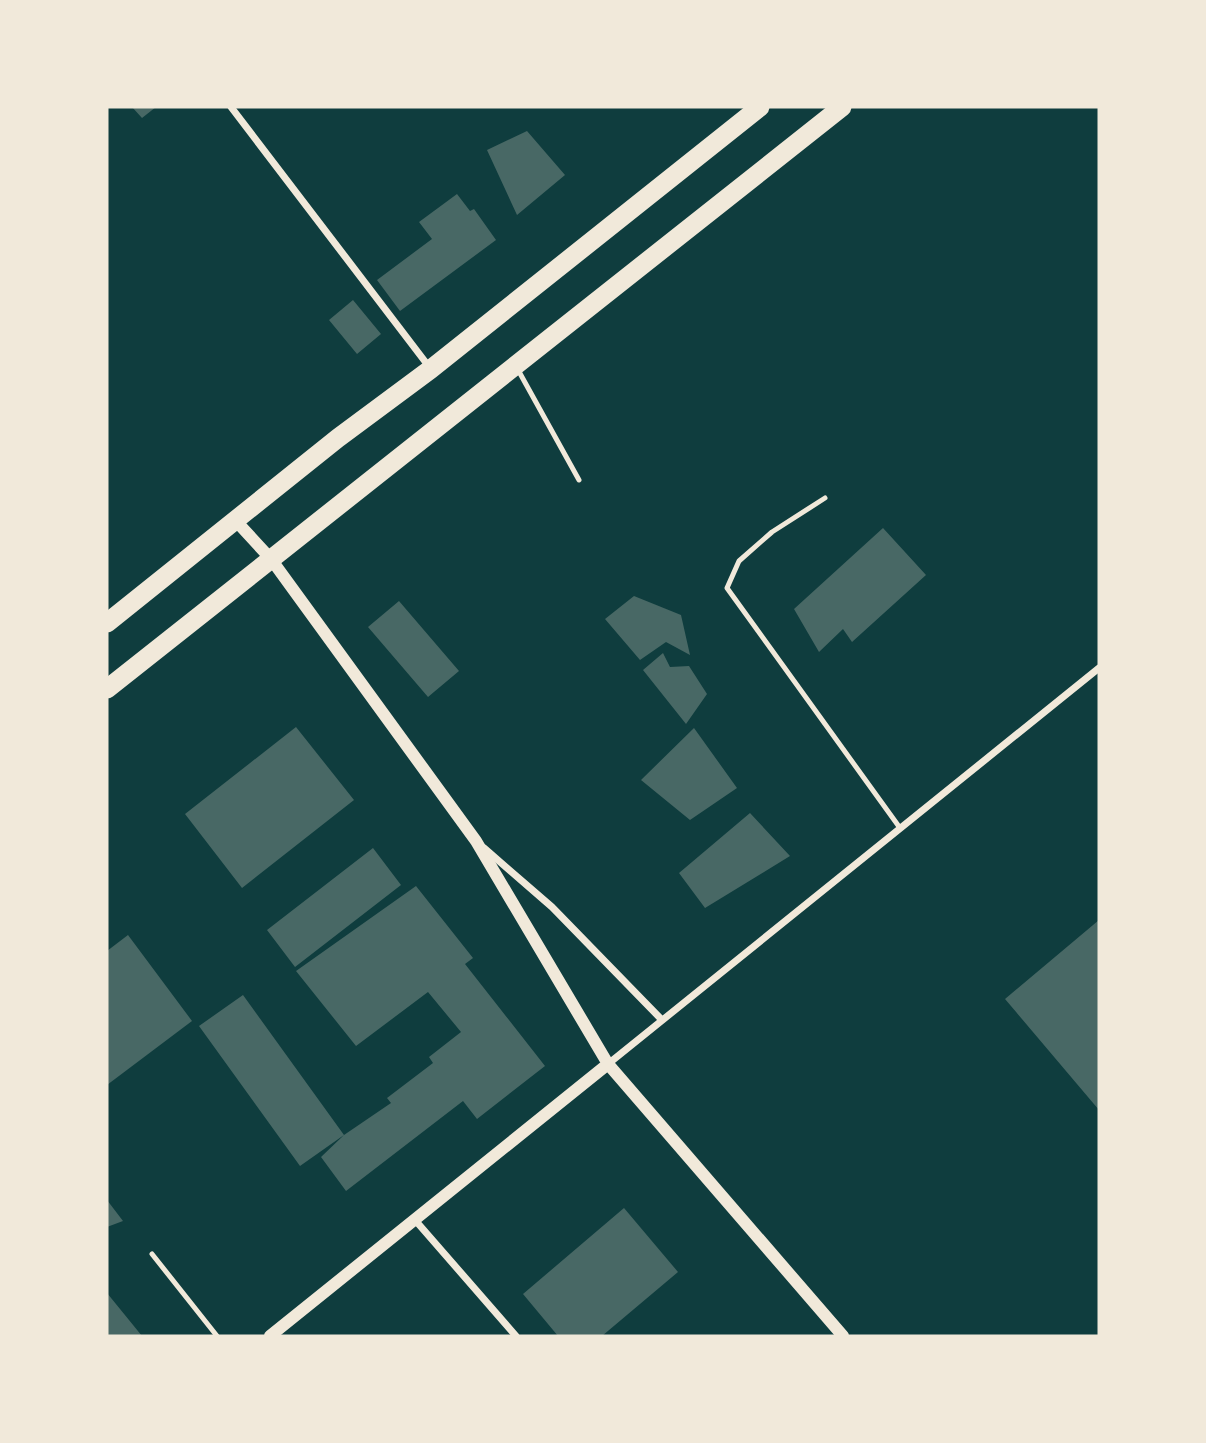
<svg xmlns="http://www.w3.org/2000/svg" width="1206" height="1443" font-family="Merriweather,serif">
<style>
.building{fill:#486865}
.lines{fill:none;stroke-linecap:round;stroke-linejoin:round}
.service{stroke:#f1e9da;stroke-width:5}
.minor{stroke:#f1e9da;stroke-width:7}
.tertiary{stroke:#f1e9da;stroke-width:12}
.trunk{stroke:#f1e9da;stroke-width:19}
</style>
<rect width="100%" height="100%" fill="#0f3d3e"/>
<path class="building" d="M132,107H156L142,118Z
M527,131L565,175L517,215L487,150Z
M457,194L470,211L474,209L496,240L400,311L377,280L432,239L419,222Z
M353,300L381,334L357,354L329,320Z
M883,528L926,575L852,642L843,629L819,652L794,609Z
M634,596L681,615L690,655L666,642L640,660L605,619Z
M399,601L459,671L428,697L368,627Z
M663,653L670,667L689,666L707,694L686,724L643,670Z
M296,727L354,800L242,888L185,814Z
M694,728L737,788L690,820L641,780Z
M750,813L790,856L705,908L679,873Z
M373,848L401,885L295,967L267,930Z
M416,886L473,958L465,964L545,1066L477,1119L463,1101L346,1191L321,1157L344,1135L391,1103L387,1098L433,1063L429,1057L461,1032L428,992L356,1046L296,971Z
M1099,920V1110L1005,999Z
M128,935L192,1021L107,1085V951Z
M243,995L344,1135L300,1166L199,1026Z
M107,1200L123,1221L107,1227Z
M624,1208L678,1272L602,1336H558L523,1294Z
M107,1293L142,1336H107Z"/>
<g class="lines">
<path class="service" d="M517,368L579,480
M825,498L772,532L739,561L727,588L900,828
M152,1254L217,1336"/>
<path class="minor" d="M231,107L430,368
M484,848L552,907L662,1020
M608,1064L1099,668
M415,1220L516,1336"/>
<path class="tertiary" d="M236,521L271,559L476,841L608,1064L843,1336
M270,1336L608,1064"/>
<path class="trunk" d="M107,623L338,438L431,369L760,107
M107,689L842,107"/>
</g>
<rect width="1206" height="1443" fill="none" stroke="#f1e9da" stroke-width="217"/>
</svg>
